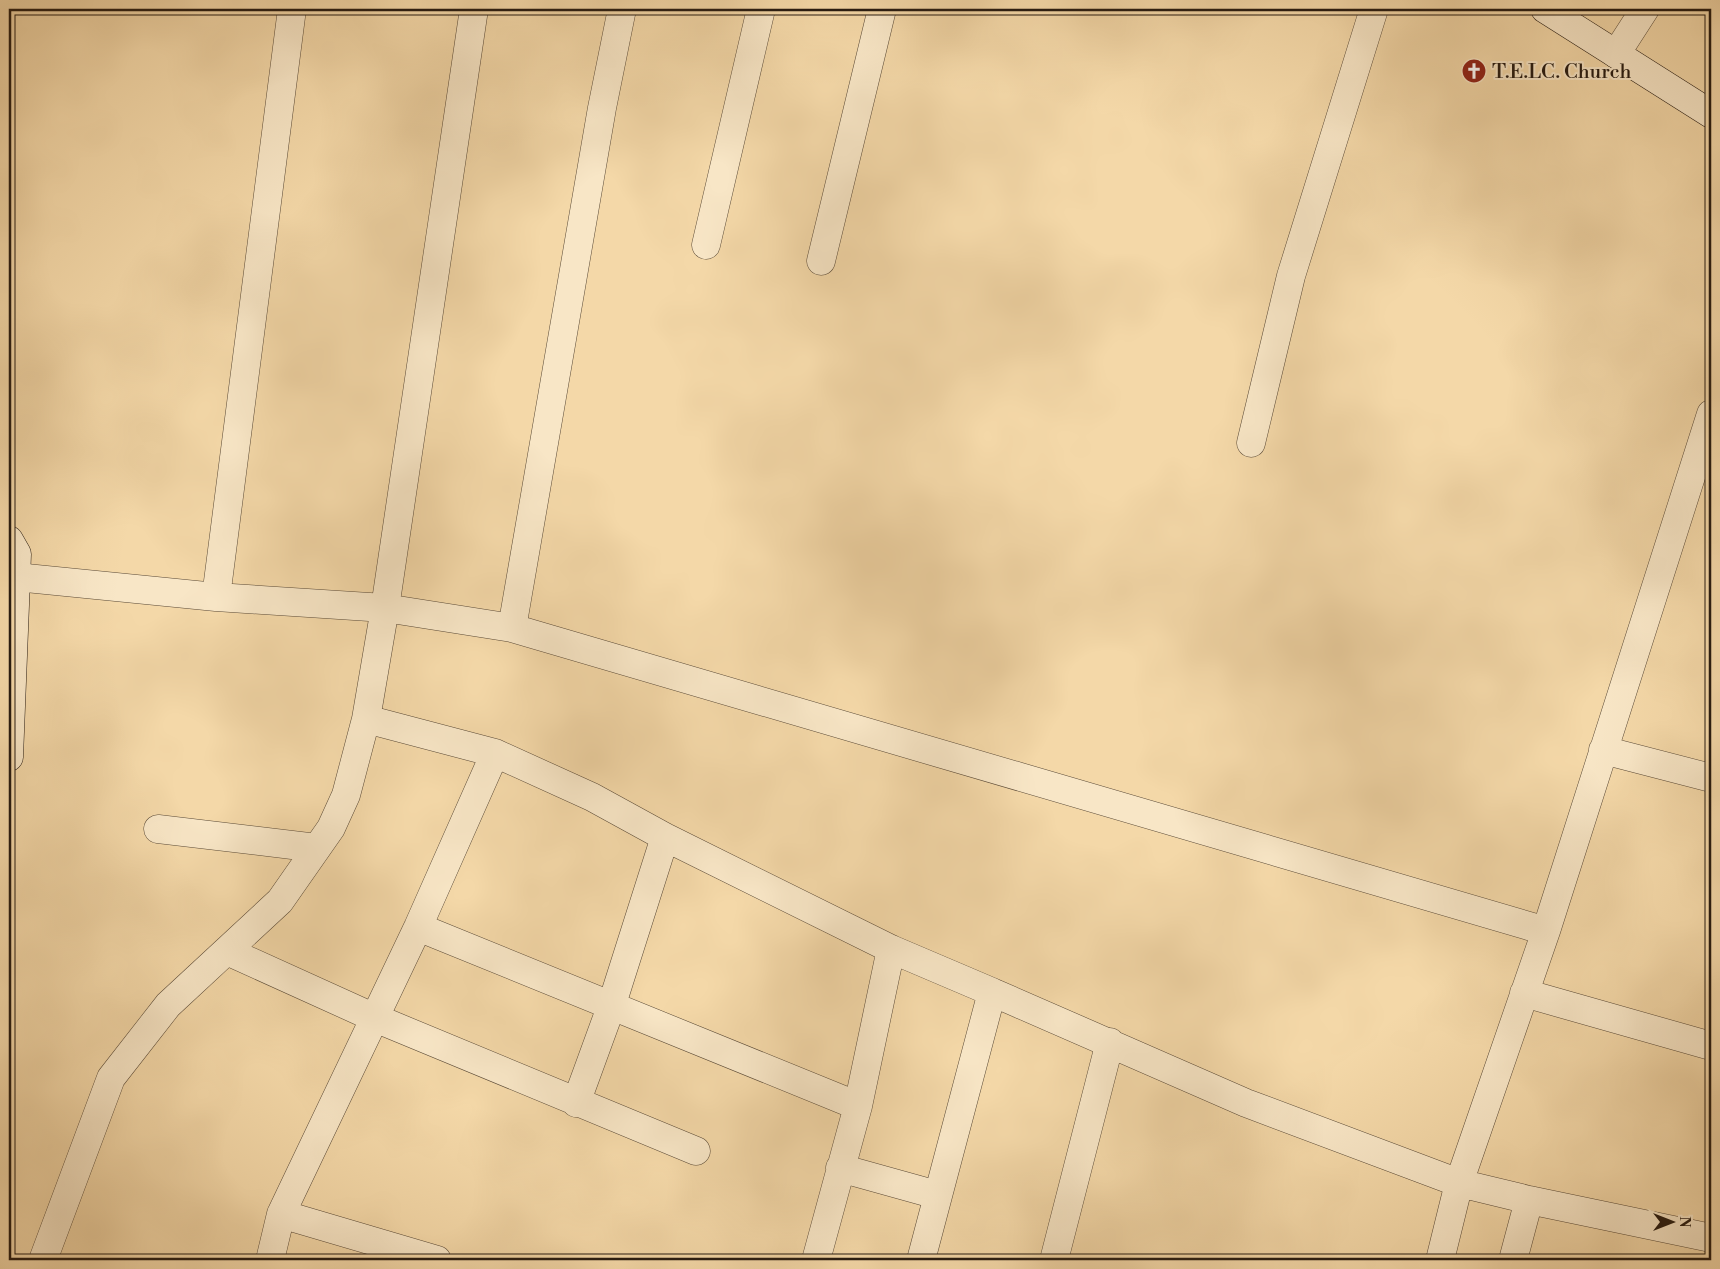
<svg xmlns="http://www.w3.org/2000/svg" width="1720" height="1269" font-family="'Libre Bodoni',serif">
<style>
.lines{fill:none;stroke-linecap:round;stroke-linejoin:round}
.street-casing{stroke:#5a4a37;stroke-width:29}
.secondary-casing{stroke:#271b11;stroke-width:29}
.street{stroke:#f8e6c6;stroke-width:28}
.secondary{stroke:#f8e6c6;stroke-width:28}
.labels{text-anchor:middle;stroke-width:4;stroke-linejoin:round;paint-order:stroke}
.poi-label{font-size:20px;fill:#271b11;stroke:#f8e6c6;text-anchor:start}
</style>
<rect width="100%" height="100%" fill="#f4d8a8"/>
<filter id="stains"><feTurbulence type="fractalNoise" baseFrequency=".004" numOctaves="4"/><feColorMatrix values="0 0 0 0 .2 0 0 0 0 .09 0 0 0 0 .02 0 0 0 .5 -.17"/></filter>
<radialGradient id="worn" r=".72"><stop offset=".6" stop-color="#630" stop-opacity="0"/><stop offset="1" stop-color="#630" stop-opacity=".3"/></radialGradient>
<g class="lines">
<defs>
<path id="street" d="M1616,54L1645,9
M706,245L761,9
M821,261L882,9
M1251,443L1291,276L1374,9
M16,577L216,597L385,608L474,9
M216,597L292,9
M512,628L602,108L622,9
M1603,750L1711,778
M158,829L317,848
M418,927L858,1106
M227,951L375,1018L696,1151
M992,992L891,949L665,837L592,797L495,753L366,719L385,608L512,628L1546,931
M1524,993L1711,1046
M576,1103L611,1007L665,837
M840,1168L937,1195
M1529,1200L1711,1238
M281,1214L418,927L495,753
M43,1260L111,1078L168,1005L280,901L331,828L346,795L366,719
M270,1260L281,1214L437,1260
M816,1260L858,1106L891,949
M921,1260L992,992L1246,1103L1459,1183L1440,1260
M1054,1260L1110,1042
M1513,1260L1529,1200L1459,1183L1546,931L1711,414"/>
<path id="secondary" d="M1545,9L1711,114
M9,540L17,554L9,757"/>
</defs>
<use href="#street" class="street-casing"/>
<use href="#secondary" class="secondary-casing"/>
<use href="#street" class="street"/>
<use href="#secondary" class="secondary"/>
</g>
<defs>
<symbol id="church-disc" viewBox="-11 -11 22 22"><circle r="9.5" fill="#8f2418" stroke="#f8e6c6"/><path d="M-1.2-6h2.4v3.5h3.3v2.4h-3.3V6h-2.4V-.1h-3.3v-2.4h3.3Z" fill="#fff"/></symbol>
</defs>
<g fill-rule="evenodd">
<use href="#church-disc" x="1460" y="57" width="28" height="28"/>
</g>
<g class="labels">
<g class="poi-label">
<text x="1492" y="78">T.E.LC. Church</text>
</g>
</g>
<rect width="1720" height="1269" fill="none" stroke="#f4d8a8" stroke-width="30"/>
<rect x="10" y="10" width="1700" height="1249" fill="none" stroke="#271b11" stroke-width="2.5"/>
<rect x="15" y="15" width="1690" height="1239" fill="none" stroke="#271b11"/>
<g transform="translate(1672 1222) rotate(90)" stroke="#f8e6c6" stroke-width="4" paint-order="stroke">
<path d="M0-4L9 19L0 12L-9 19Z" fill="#271b11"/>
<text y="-8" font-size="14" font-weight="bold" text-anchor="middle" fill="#271b11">N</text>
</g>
<rect width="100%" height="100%" filter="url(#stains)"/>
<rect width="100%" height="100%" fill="url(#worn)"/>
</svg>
